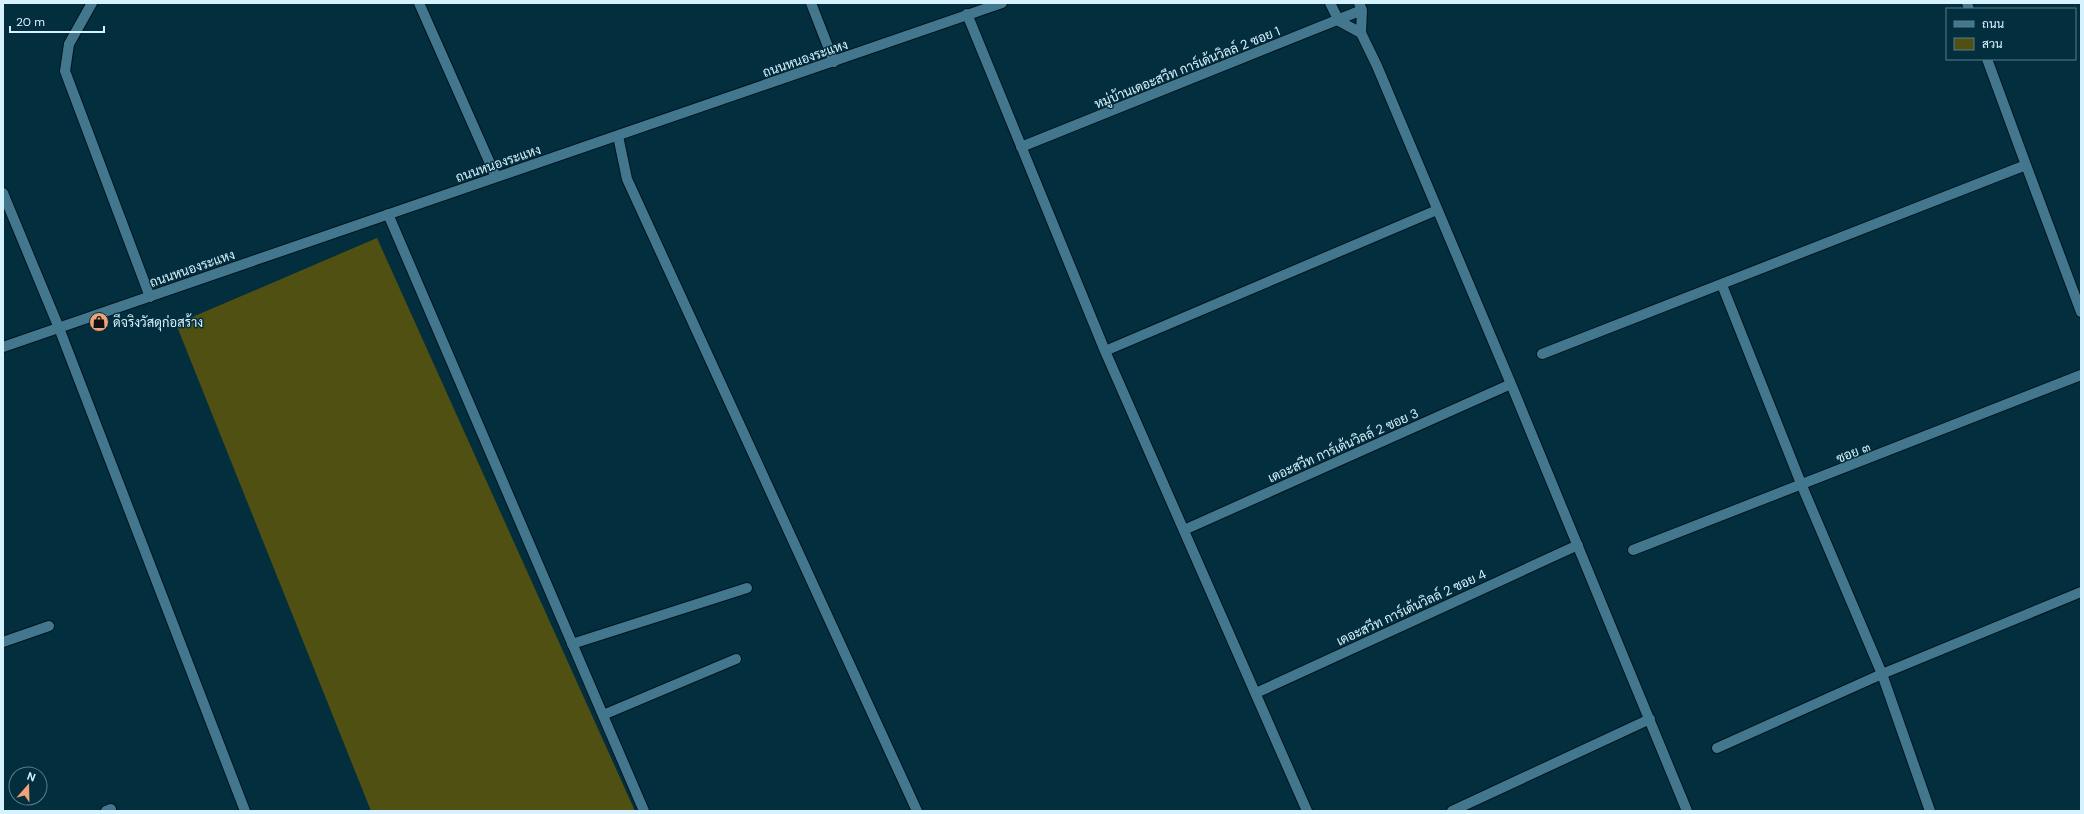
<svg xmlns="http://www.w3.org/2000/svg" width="2084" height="814" font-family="'DM Sans',Sarabun,sans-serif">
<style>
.green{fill:#505012}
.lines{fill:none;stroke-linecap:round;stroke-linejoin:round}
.lane-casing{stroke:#00151f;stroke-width:12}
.street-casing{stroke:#00151f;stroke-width:12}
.secondary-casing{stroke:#00151f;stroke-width:12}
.lane{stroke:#43778e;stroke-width:10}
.street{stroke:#43778e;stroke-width:10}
.secondary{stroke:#43778e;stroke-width:10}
.labels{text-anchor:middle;stroke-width:3;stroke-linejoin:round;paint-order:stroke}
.street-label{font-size:13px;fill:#d7f2ff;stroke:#032e3d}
.poi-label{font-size:13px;fill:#d7f2ff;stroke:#032e3d;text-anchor:start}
</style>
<rect width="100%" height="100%" fill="#032e3d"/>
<path class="green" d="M377,238L635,811H371L176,324Z"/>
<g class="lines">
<defs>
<path id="lane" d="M572,644L747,588
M603,715L736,659"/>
<path id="street" d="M92,3L69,44L65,71L150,297
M419,3L496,177
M811,3L834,62
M1330,3L1339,21L1361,33
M1359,3L1362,10L1361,33L1377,66L1511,384L1687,811
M1967,3L1969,9
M967,14L1105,351L1307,811
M618,136L627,179L917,811
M1021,147L1362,10
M2026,165L2081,312
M3,193L59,328L245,811
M388,214L644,811
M1722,285L1802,486L1882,674L1930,811
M1105,351L1437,210
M1542,354L2026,165L1987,59
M1184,530L1511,384
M1633,550L2081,375
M3,642L49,626
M1256,693L1578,545
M1717,748L1882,674L2081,592
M106,811L111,809
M1452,811L1650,719"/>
<path id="secondary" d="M3,347L1002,3"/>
</defs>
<use href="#lane" class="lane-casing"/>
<use href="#street" class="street-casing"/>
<use href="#secondary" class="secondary-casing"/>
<use href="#lane" class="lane"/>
<use href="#street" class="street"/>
<use href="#secondary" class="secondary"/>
</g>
<defs>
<symbol id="shop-disc" viewBox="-11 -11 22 22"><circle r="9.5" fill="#f0a279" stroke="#032e3d"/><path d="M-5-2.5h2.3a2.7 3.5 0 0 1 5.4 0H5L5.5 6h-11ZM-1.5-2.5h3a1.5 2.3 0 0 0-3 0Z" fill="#111"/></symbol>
</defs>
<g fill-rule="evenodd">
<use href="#shop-disc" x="88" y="311" width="22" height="22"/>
</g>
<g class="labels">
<g class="street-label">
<text transform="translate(805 58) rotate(-19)" y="5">ถนนหนองระแหง</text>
<text transform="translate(1187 67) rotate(-22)" y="5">หมู่บ้านเดอะสวีท การ์เด้นวิลล์ 2 ซอย 1</text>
<text transform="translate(498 163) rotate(-19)" y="5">ถนนหนองระแหง</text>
<text transform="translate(192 268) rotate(-19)" y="5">ถนนหนองระแหง</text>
<text transform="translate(1343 445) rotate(-24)" y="5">เดอะสวีท การ์เด้นวิลล์ 2 ซอย 3</text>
<text transform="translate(1853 452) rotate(-22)" y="5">ซอย ๓</text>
<text transform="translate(1411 607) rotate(-25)" y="5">เดอะสวีท การ์เด้นวิลล์ 2 ซอย 4</text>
</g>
<g class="poi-label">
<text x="113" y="327">ดีจริงวัสดุก่อสร้าง</text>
</g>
</g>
<rect width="2084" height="814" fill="none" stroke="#d7f2ff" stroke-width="8"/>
<rect x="1946" y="8" width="130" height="52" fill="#032e3d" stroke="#587c8b"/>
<rect x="1954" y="21" width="20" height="6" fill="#43778e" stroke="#587c8b"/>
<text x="1982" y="28" font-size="12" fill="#d7f2ff">ถนน</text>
<rect x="1954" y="38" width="20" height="12" fill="#505012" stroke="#587c8b"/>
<text x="1982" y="48" font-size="12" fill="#d7f2ff">สวน</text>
<g transform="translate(28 786) rotate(20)"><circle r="19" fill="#032e3d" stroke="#587c8b"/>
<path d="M0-3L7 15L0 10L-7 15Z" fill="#f0a279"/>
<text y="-6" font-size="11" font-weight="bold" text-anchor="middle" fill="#d7f2ff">N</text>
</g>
<path d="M10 26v6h94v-6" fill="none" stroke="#d7f2ff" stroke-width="2"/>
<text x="16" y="26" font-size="12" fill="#d7f2ff" stroke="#032e3d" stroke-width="3" paint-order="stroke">20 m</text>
</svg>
